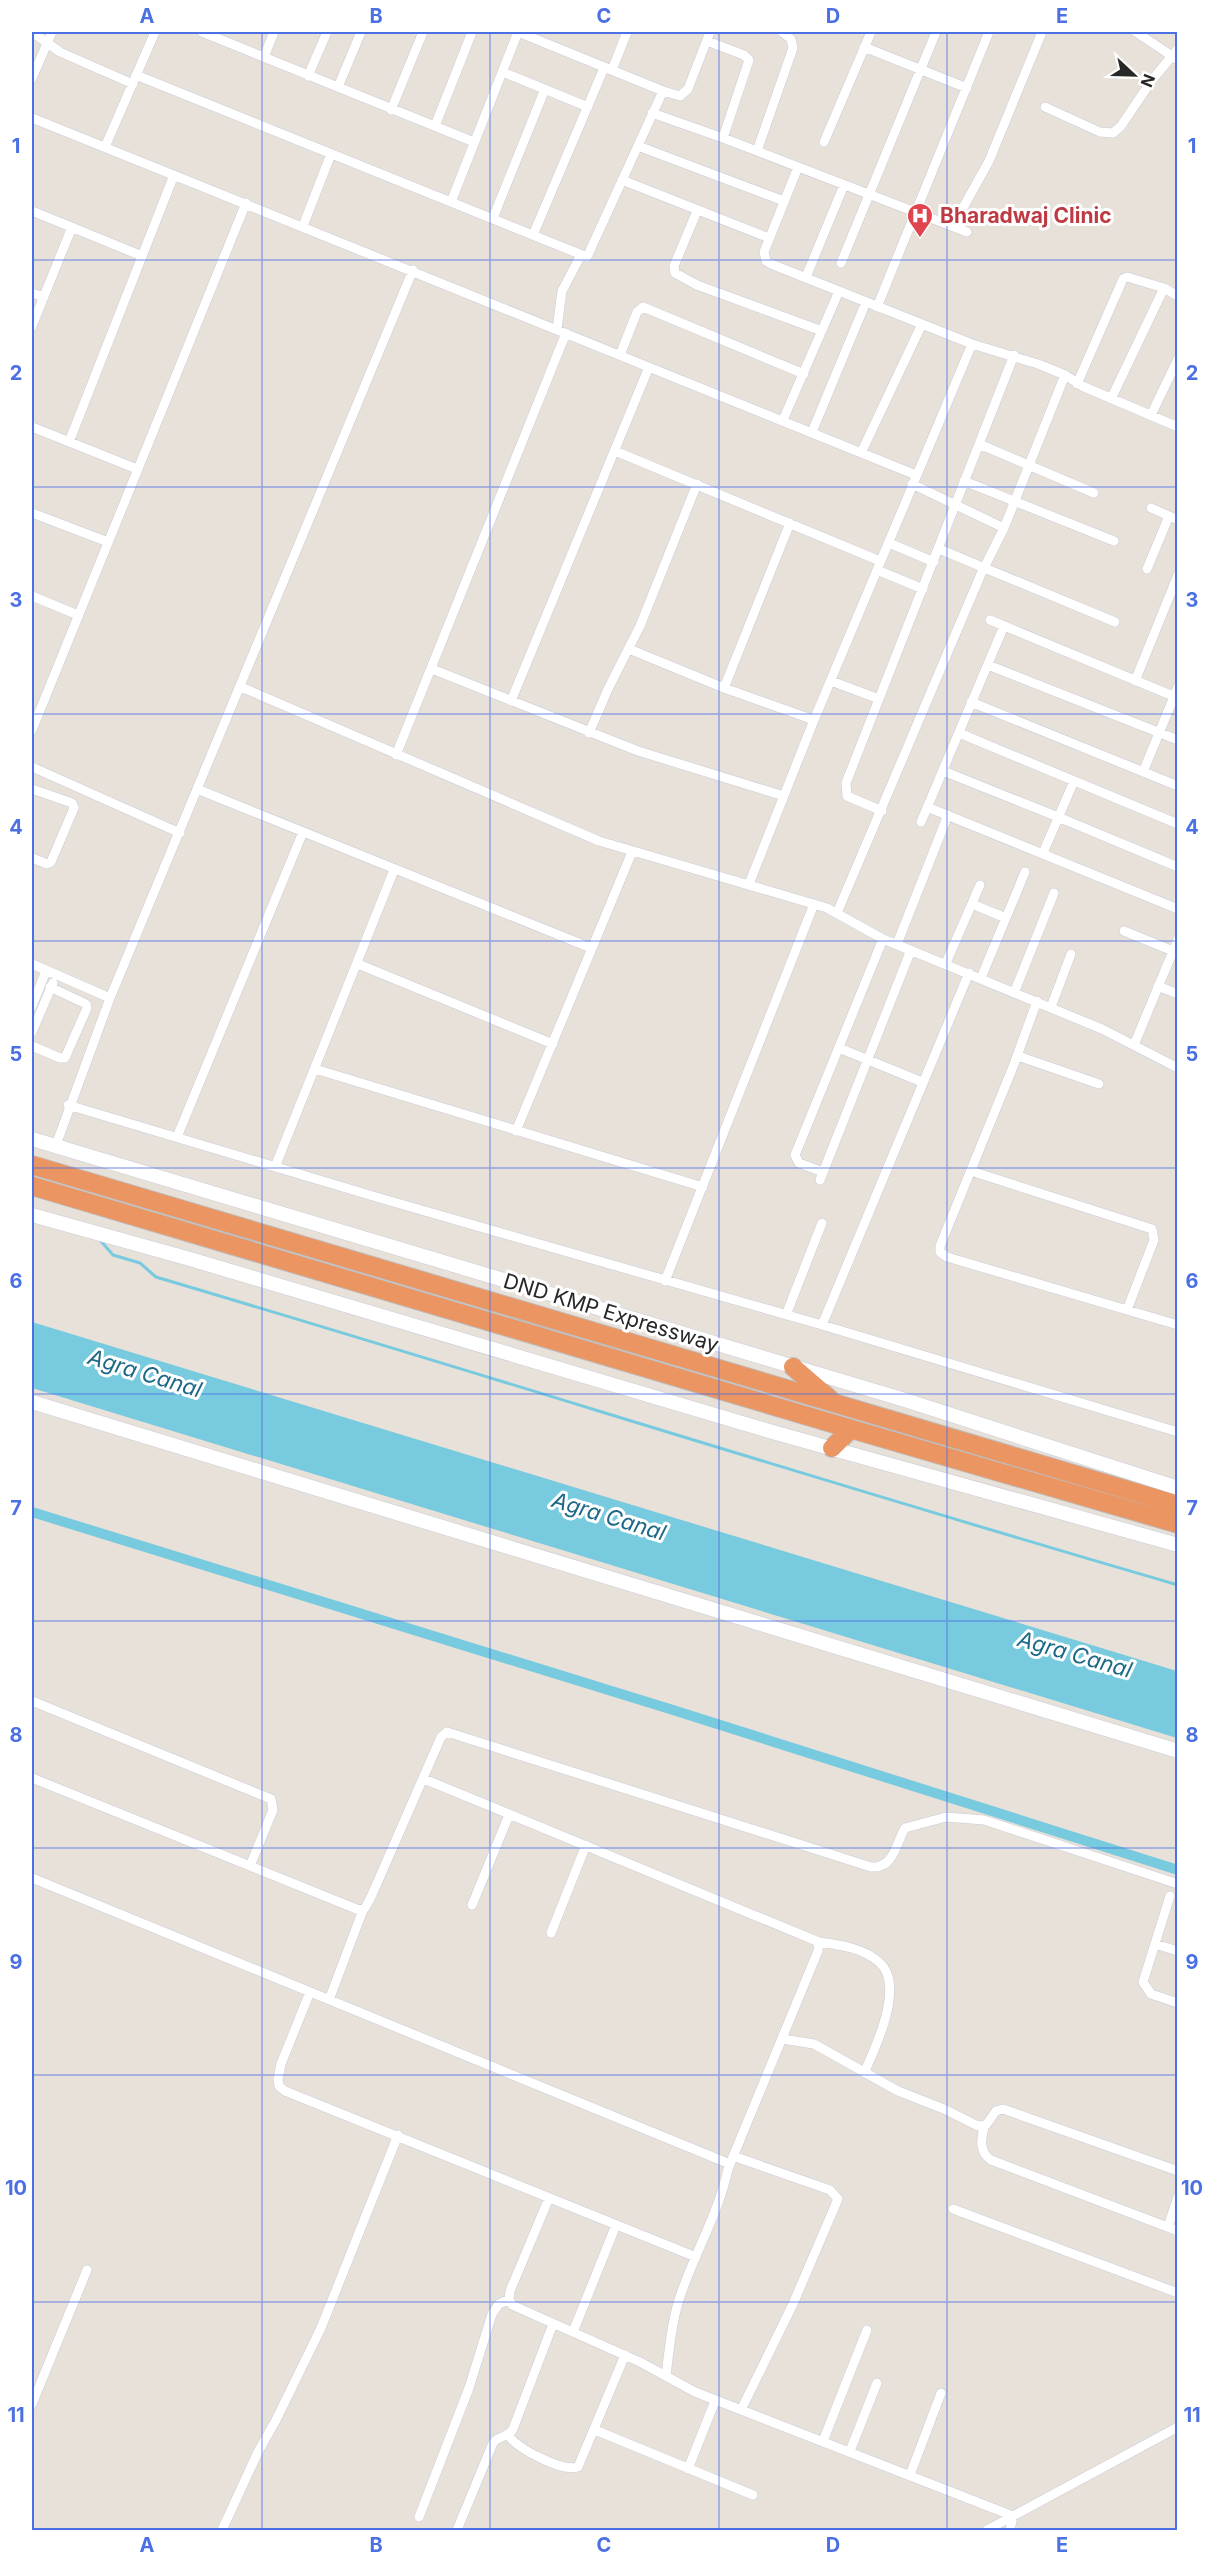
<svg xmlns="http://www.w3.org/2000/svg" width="1209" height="2562" font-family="Inter,sans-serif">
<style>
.water{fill:#78cadf}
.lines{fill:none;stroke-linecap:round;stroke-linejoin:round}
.stream{stroke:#78cadf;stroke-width:3}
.canal{stroke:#78cadf;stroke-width:10}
.street-casing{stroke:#c8ccd7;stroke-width:10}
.secondary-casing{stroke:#c8ccd7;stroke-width:15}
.highway-casing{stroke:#bebebe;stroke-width:20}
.street{stroke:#fff;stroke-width:9}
.secondary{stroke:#fff;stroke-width:14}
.highway{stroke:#eb9562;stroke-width:18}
.grid{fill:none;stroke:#4b70e4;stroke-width:1.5;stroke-opacity:0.55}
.labels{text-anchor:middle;stroke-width:6;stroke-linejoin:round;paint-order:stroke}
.health-label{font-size:21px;font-weight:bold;fill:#be3a42;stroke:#fff;text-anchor:start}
.street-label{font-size:21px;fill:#272727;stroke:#fff}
.water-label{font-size:22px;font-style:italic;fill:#1c6886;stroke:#fff}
.neatline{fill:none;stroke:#4b70e4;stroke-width:2}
.grid-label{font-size:20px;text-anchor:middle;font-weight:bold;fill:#4b70e4}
</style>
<rect width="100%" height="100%" fill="#e8e1da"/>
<path class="water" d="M32,1322L1177,1671V1738L32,1388Z"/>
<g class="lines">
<path class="stream" d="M100,1240L113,1255L140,1263L156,1277C497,1378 836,1486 1178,1585"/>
<path class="canal" d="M32,1512L673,1710L1178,1870"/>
<defs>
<path id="street" d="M32,32L60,52L133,84
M202,32L474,142
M518,32L663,91L680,96L688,89L710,32
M1136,32L1178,60
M707,41L744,55L749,60L723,138
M864,47L967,88
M264,57L274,32
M612,70L627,32
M503,72L588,107
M136,75L587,257L663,91
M308,76L327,32
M32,78L52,32
M338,87L361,32
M1045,107L1100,132L1113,133L1121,126L1152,80L1178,49
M391,110L423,32
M652,113L723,138L967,232
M32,118L916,475
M435,126L472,32
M824,142L871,32
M638,146L784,201
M105,147L155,32
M757,151L793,48L791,39L782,32
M798,167L764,252L766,261L771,264L972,344L1038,364L1065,375L1082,386L1178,427
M622,180L769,238
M451,202L518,32
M964,206L989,161L1042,32
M32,211L142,256
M697,211L674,266L675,273L697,285L822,331
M493,218L545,89
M303,226L331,154
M533,235L604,68
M841,263L936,32
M806,277L844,185
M32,293L44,297
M877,307L989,32
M32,326L72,227
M557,329L562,291L581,255
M620,355L637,312L643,307L804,374
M1077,384L1123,279L1127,277L1164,288L1178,296
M1111,399L1164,288
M1151,415L1178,359
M783,420L839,291
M32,427L137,469
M812,432L866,302
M69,442L174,175
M979,444L1094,493
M615,451L880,561
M861,453L922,324
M964,481L1114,541
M912,484L1004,528
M1151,508L1178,520
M32,513L108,542
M889,543L934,562
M939,549L1115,622
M1147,569L1169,516
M877,570L923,589
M32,596L78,615
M990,620L1178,698
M629,649L724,688L814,720
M988,665L1178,740
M432,669L638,751L784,796
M831,681L879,699
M1135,681L1178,575
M241,687L599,841L827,908L883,939L1102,1029L1178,1068
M724,688L790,523
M511,701L649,367
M971,702L1178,786
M32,730L246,203
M589,733L608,689L640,626L697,484
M959,733L1178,824
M396,755L566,333
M32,767L180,833
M943,771L1058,817L1178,867
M1143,772L1178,687
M32,789L72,803L74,808L51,862L47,864L32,858
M197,789L591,948
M927,807L1178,909
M882,811L847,796L846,783L1014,355
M921,822L1004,626
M1043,853L1074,781
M749,884L814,720L972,344
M972,904L1006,918
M837,913L981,574L1004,528L1065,375
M1124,931L1173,951
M897,944L948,815
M946,963L980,885
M32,964L110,998
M358,964L553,1044
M981,978L1025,872
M1158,986L1178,994
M1014,993L1054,893
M1037,1001L1013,1067L940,1246V1252L947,1257L1178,1325
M32,1006L46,971
M1051,1007L1071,954
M32,1032L53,983
M1134,1045L1178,939
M32,1046L60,1058H65L87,1008L86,1004L50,987
M839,1048L922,1082
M1018,1056L1099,1084
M315,1069L703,1187
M68,1105L383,1199L822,1325L1178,1432
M516,1131L632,852
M177,1137L303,832
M56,1145L110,998L413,270
M275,1167L394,870
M971,1171L1152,1229L1154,1240L1127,1310
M823,1172L799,1163L795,1155L883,939
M820,1180L911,950
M665,1281L814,904
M786,1315L822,1223
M822,1325L969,973
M32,1701L271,1799L273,1810L250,1866
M32,1778L359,1910L365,1908L371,1897L441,1737L447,1732L871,1867C894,1869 896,1843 905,1828L946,1817L984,1820L1178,1884
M424,1779L819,1942L818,1951L728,2169C718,2216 692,2257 678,2303C671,2327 669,2351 666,2376
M32,1878L730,2164
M1170,1896L1143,1982L1151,1994L1178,2003
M472,1905L509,1815
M551,1933L586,1845
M819,1942C840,1945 864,1948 880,1963C905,1986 875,2049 864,2073
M1155,1944L1178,1951
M310,1992L281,2064L278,2079L279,2086L285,2091L696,2257
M329,2000L363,1910
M782,2039L814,2044L898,2091L944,2109L978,2126L986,2125L996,2111L1003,2109L1178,2171
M984,2127C981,2140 979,2152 991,2160L1178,2231
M733,2156L830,2190L838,2199L793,2304L741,2410
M549,2198L510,2291L509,2299L512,2305L640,2362L695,2392L1013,2516L1010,2530
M953,2209L1178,2293
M1168,2227L1178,2197
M573,2332L616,2225
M32,2404L87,2270
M595,2430L753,2495
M508,2435C518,2449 562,2472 578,2467L625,2355
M823,2441L867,2330
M850,2451L877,2383
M688,2469L715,2401
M910,2475L941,2393
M419,2517L469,2388L492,2314L499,2304L509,2299
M222,2530L258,2452L276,2420L321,2328L398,2135
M457,2530L493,2443C499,2435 508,2438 513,2429L553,2324
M987,2530L1178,2427"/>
<path id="secondary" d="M32,1139L905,1400L1178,1488
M32,1215L190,1259L769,1431L1178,1545
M32,1402L1178,1751"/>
<path id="highway" d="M32,1165L1178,1505
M32,1186L851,1429L1178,1524
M793,1367L830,1399
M832,1448L851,1429"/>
</defs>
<use href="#street" class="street-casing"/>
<use href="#secondary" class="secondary-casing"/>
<use href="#highway" class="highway-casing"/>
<use href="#street" class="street"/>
<use href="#secondary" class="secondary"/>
<use href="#highway" class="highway"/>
</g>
<path class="grid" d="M262,32V2530M490,32V2530M719,32V2530M947,32V2530M32,260H1178M32,487H1178M32,714H1178M32,941H1178M32,1168H1178M32,1394H1178M32,1621H1178M32,1848H1178M32,2075H1178M32,2302H1178"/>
<defs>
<symbol id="hospital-pin" viewBox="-11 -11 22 30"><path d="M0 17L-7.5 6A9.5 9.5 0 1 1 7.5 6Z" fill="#e0444e" stroke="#fff"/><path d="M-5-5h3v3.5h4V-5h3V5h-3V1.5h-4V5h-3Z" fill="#fff"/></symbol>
</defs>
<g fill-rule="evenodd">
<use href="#hospital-pin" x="905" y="201" width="30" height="40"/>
</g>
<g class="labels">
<g class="health-label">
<text x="940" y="223">Bharadwaj Clinic</text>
</g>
<g class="street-label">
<text transform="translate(611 1313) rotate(17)" y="7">DND KMP Expressway</text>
</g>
<g class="water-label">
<text transform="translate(145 1373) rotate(17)" y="8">Agra Canal</text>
<text transform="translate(609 1516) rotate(17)" y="8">Agra Canal</text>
<text transform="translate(1075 1654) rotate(16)" y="8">Agra Canal</text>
</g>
</g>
<rect width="1209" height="2562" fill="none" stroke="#ffffff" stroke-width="66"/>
<g transform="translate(1134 75) rotate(112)" stroke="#ffffff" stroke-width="4.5" paint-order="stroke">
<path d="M0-4.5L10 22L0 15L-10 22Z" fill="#272727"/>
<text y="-9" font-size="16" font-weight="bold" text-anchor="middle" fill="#272727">N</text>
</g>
<rect x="33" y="33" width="1143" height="2496" class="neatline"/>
<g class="grid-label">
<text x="147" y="23">A</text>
<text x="376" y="23">B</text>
<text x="604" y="23">C</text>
<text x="833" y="23">D</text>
<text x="1062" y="23">E</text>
<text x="16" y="153">1</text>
<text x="1192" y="153">1</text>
<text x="16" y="380">2</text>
<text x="1192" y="380">2</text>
<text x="16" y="607">3</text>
<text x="1192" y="607">3</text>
<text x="16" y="834">4</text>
<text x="1192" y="834">4</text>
<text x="16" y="1061">5</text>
<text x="1192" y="1061">5</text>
<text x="16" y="1288">6</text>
<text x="1192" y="1288">6</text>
<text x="16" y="1515">7</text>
<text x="1192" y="1515">7</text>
<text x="16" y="1742">8</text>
<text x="1192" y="1742">8</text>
<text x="16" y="1969">9</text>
<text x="1192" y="1969">9</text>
<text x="16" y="2195">10</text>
<text x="1192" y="2195">10</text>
<text x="16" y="2422">11</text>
<text x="1192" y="2422">11</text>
<text x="147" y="2552">A</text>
<text x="376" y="2552">B</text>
<text x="604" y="2552">C</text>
<text x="833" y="2552">D</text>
<text x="1062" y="2552">E</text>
</g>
</svg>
